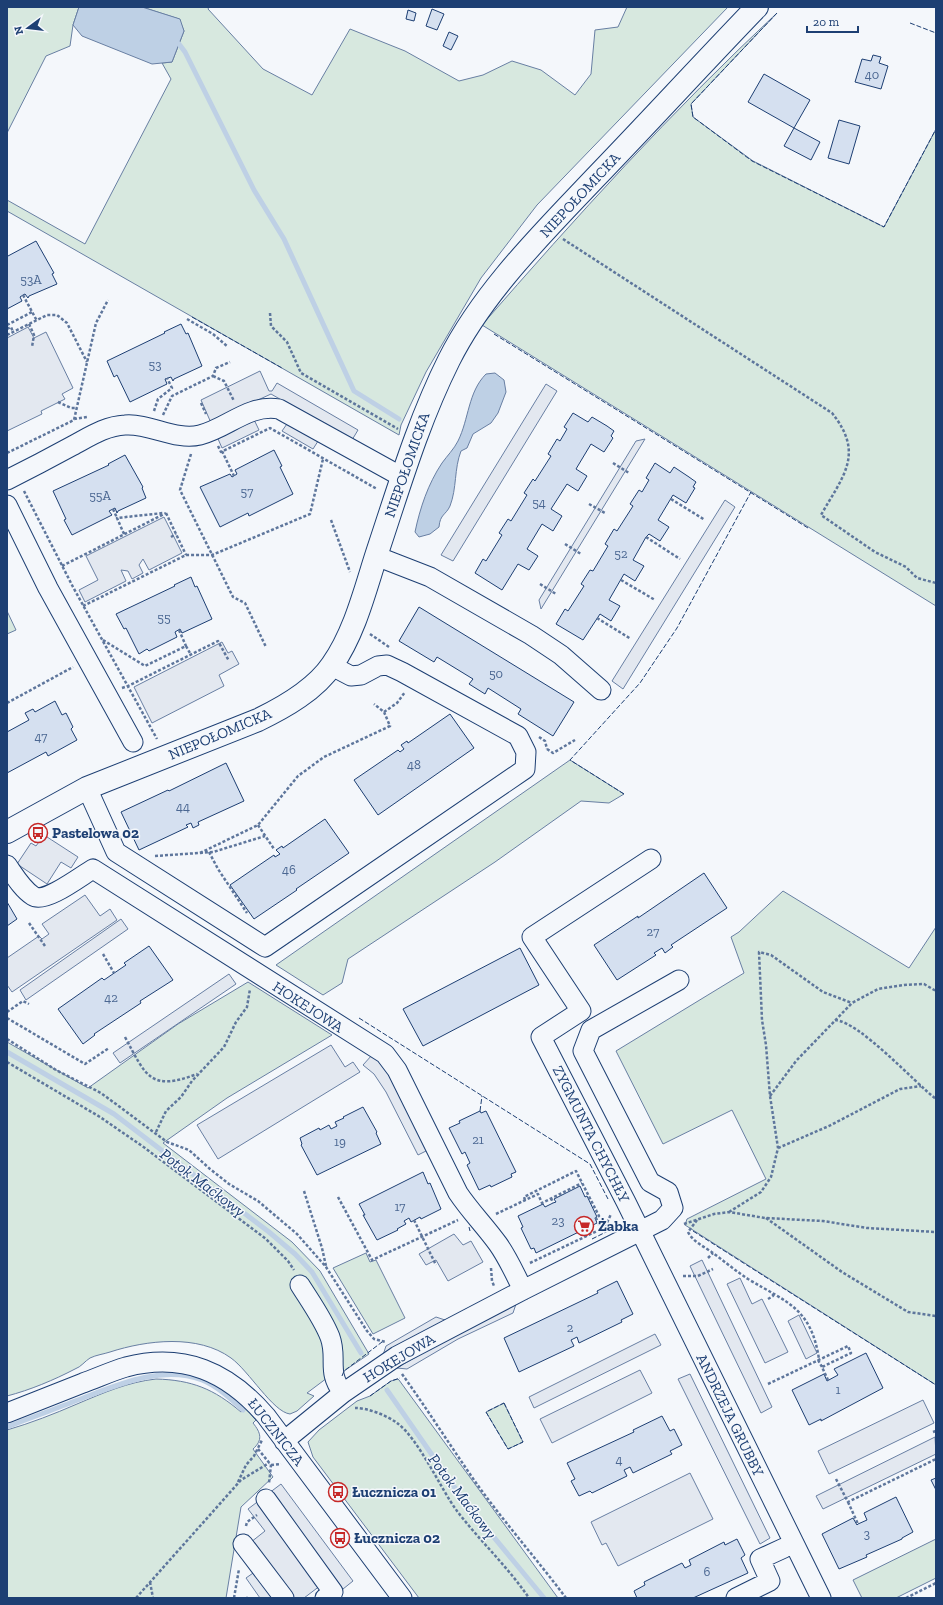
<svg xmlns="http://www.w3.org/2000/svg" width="943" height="1605" font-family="'Zilla Slab',serif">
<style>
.green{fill:#d7e8df;stroke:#687fa3}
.parking{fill:#e3e8f0;stroke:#687fa3}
.water{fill:#bed0e5;stroke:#687fa3}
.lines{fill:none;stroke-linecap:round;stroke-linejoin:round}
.stream{stroke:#bed0e5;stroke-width:5}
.building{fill:#d5e0f0;stroke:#1d3f73}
.minor-casing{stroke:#1d3f73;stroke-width:21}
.major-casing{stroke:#1d3f73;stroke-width:24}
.path{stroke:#5e769c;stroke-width:2.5;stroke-dasharray:3 2;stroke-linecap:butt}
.minor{stroke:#f4f7fb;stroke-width:19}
.major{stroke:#f4f7fb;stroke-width:22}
.fence{stroke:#1d3f73;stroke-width:1;stroke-dasharray:5 2;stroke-linecap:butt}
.labels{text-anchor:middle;stroke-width:3;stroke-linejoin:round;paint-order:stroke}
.number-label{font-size:13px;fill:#4b6792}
.street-label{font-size:15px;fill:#1d3f73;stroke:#f4f7fb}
.poi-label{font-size:15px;font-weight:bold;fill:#1d3f73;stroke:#f4f7fb;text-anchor:start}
.water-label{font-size:16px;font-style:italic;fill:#1d3f73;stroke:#f4f7fb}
</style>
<rect width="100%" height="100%" fill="#f4f7fb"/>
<path class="green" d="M7,7H79L73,25L70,46L46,56L7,133Z
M142,7H209L208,9L263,69L312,95L350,29L405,51L459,81L483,75L512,61L541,70L575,95L591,74L595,30L618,27L627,7H728L537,205L481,278L426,372L401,425L399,435L7,211V200L85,244L171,79L162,63L172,62L184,31L179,19Z
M777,13L691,104L693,117L753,161L884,227L936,129V606L482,325C576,217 672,111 777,13Z
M7,611L16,630L7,634Z
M570,760L624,794L609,803L581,801L495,862L348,959L342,983L323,995L276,965Z
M783,891L909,968L936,927V1385L685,1225L687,1219L766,1179L732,1110L663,1144L616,1051L744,973L731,937L739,932Z
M248,982L332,1035L227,1098L163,1143L292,1242L320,1271L369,1354L344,1371L342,1376L327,1378L307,1393L314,1396L297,1411L290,1414C273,1412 249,1371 231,1358C198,1334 147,1340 110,1352C104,1354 96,1355 90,1358C85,1361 81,1367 75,1369C54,1380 30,1390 7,1396V1042L88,1088L178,1024Z
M366,1253L370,1262L376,1260L405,1318L373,1334L333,1268Z
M156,1379C192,1380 214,1389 241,1412L246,1408L256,1420L253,1423C261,1433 263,1440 253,1449L273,1477L241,1507L226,1598H7V1430C31,1423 54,1414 77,1404C103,1393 128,1382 156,1379Z
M398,1379L399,1380L558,1598H419L313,1457L308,1442L319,1430L357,1401L370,1396L391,1381Z
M504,1403L523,1442L508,1449L486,1412Z
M936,1539V1578L896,1598H862L853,1580Z"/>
<path class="parking" d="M28,327L34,338L46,332L73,388L62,394L65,399L41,411L42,414L7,431V338Z
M260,371L269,391H272L277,383L358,430L352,440L271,394L247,405L259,430L222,448L201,400Z
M546,384L557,391L453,561L441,555Z
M289,421L320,438L313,449L282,431Z
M645,439L541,609L539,600L636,441Z
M725,500L735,507L623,689L612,681Z
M164,517L182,553L149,570L143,559L139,565L143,573L132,579L128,571L121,570L126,581L85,602L79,590L98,580L86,556Z
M222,642L228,653L232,651L239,664L219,675L224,686L152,723L134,687Z
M44,835L78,857L71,868L61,862L47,884L17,864L31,843L36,846Z
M85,895L100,916L110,909L117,920L12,992L7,985V958L39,936L42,939L49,934L42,924Z
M121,919L128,929L26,1000L20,990Z
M229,974L236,984L120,1063L113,1053Z
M331,1045L345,1067L353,1062L360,1072L218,1159L197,1125Z
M372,1055L382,1065L393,1079L428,1150L418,1155L386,1092L374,1074L363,1065Z
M454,1234L463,1245L471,1241L483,1262L448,1281L436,1260L426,1265L419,1254Z
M702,1260L772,1407L761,1413L690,1266Z
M740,1278L752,1304L762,1299L788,1352L765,1363L727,1284Z
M516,1304L513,1313L458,1339L407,1369L397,1368L433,1347Z
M799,1315L817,1353L806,1359L788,1321Z
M436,1317L445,1320L383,1355L386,1346Z
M655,1334L661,1345L534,1408L529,1397Z
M640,1370L652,1393L552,1443L540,1419Z
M690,1374L770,1538L760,1544L678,1379Z
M923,1400L934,1423L829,1474L818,1451Z
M935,1437L936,1454L823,1509L816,1496Z
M690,1473L713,1519L618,1566L606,1543L602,1545L591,1522Z
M281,1484L353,1581L343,1589L333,1576L304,1598H260L246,1578L256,1571L241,1550L265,1531L248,1509Z"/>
<path class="water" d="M79,7H142L180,19L184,31L172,62L152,64L82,36L73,25Z
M495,373L504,380L506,392L498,413L491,423L473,434L467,448L461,451C454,469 457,488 450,506C446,515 440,514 439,527L430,534L419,537L415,532C420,508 428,484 442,463C447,456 454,449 458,441C469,419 468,392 486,374Z"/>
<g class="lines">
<path class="stream" d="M179,44L185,52L254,190L284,239L354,391L399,419
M7,1052L114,1114L269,1232L295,1254L312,1272L361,1353
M387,1390L464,1501L544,1598
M7,1427C30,1418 53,1410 75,1401C113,1387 160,1364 202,1380C217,1386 231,1399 243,1410"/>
</g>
<path class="building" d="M432,9L444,14L437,30L426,26Z
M408,10L416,13L414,21L406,19Z
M449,32L458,36L451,50L443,46Z
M873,55L881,57L879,63L888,66L881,89L855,82L862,59L871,61Z
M764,74L810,100L794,128L820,142L811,160L784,146L794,128L748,102Z
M839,120L860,126L849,164L828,158Z
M36,241L54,273L52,274L57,284L29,296L28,298L25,294L23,295L20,297L22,301L7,309V255L8,256Z
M181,324L186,334L188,333L202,366L174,379L173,381L171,377L165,379L167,384L130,402L117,375L114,377L107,361L165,333L164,332Z
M573,413L588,422L592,417L607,426L614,431L611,436L613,438L604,452L591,444L576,469L587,476L578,491L567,484L551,509L562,516L553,531L542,524L527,549L538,556L529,570L518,564L502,590L475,573L483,559L486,561L502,535L499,533L508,519L511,521L527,495L524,493L533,479L535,481L551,456L548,454L557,439L560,441L567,429L564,427Z
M274,450L282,466L280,467L293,494L249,516L248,513L220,527L200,487L230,474L232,477L237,474L235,470Z
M125,455L143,487L142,488L146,498L118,511L117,513L115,508L109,511L112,515L72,535L64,520L66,519L53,491L109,465L108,464Z
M655,463L670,473L674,467L689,477L696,482L693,487L695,488L686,503L673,495L658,520L669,527L660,541L649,534L646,537L633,560L644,566L635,581L624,574L609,600L620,606L611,621L600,614L583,640L556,624L565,609L568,611L584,586L581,584L590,570L593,571L608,546L605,544L614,529L617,531L633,506L630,504L639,490L642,492L649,480L646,478Z
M191,577L195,587L197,586L212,619L182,633L180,629L175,632L177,637L149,651L147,649L139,654L126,628L124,629L116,614L175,586L174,585Z
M419,607L574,702L553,736L518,714L521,709L488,688L485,694L469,684L473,679L437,657L434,662L399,641Z
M55,701L62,715L66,713L73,727L71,729L77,740L48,756L46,752L7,773V732L29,720L25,713L33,709L35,712Z
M450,714L474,748L378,815L354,780L398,750L400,752L404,749L401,745L407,741L408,743Z
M226,763L244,801L198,822L199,825L193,828L191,823L186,825L188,827L139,850L121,812L168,790L169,791Z
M325,819L349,853L296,889L297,890L254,919L230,885L274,855L275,857L280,854L276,850L282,846L283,848Z
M704,873L727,908L671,945L673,947L665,953L662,948L654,953L656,955L617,980L594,945L638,916V918Z
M7,902L17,919L7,926Z
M149,946L173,980L140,1001L141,1003L94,1034L95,1035L83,1044L58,1009L102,978L104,980L126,965L124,963Z
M520,948L539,985L423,1046L403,1009Z
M363,1107L377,1132L376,1133L381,1144L317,1175L301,1145L302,1144L300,1138L319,1128L320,1130L329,1125L331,1129L337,1126L335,1122L344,1118L343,1117Z
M480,1111L481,1113L486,1111L516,1172L511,1174L512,1177L491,1187L490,1185L479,1190L467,1165L470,1163L465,1152L462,1154L449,1128L460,1123L459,1121Z
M423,1172L428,1184L430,1183L441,1209L421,1219L420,1217L411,1222L409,1218L404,1221L406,1224L397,1229L398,1230L377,1240L363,1215H365L359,1204Z
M580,1186L585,1197L587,1196L597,1217L595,1218L597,1223L536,1253L534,1248L531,1249L521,1228L523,1227L518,1216L543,1204L545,1207L553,1203L556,1202L554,1199Z
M617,1281L633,1314L621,1320L622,1322L579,1343L577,1337L571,1340L574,1346L519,1372L504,1338L598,1293L597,1291Z
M866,1353L883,1388L821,1421V1419L809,1425L792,1390L824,1374L827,1381L838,1375L834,1369Z
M662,1416L670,1431L674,1429L682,1445L670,1451L672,1454L633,1473L630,1467L624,1470L627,1476L592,1493L590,1491L579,1496L571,1481L575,1479L567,1463L634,1432L633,1430Z
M936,1478V1490L931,1480Z
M896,1497L913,1532L902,1538V1539L866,1555L867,1557L839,1569L822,1534L853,1518L857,1525L858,1524L867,1520L864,1513Z
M737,1539L745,1555L741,1558L748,1573L693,1598H637L634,1591L645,1585L644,1582L682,1563L685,1568L691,1565L689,1560L724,1542L725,1545Z"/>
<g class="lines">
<defs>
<path id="minor" d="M7,480C29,469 50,458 72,446C89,437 105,426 125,425C150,423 175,441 200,435C228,428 248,404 279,409L402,477
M7,505L48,588L133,742
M376,556L430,577L531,635L561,655L601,690
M87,788L116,852L265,947L525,769L526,752L518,736L402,672L387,665L378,666L361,675L351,676L332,666
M651,859L532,937L581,1011L541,1037L626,1202L821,1598
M7,865C14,875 22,889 33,896C45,904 81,876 93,869L385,1054L397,1070L458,1193C470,1211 485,1226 498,1244C508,1258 515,1274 523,1290
M300,1285C310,1301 323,1319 330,1337C338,1359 326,1371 343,1393
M7,1413C32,1403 58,1393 83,1383C97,1378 112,1371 126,1367C184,1352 228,1372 266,1416L402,1598
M284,1441L343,1393L397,1356L523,1290L662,1220L673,1208L668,1192L650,1182L583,1051L591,1030L679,980
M266,1499L333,1592L325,1598
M243,1544L284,1598
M736,1598L770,1581L760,1559L784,1548"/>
<path id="major" d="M7,832L87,788L258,720C285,707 315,690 332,665C355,632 365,590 377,553C399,487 418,422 449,360C483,292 542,234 594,179C649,122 702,64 757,7"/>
</defs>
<use href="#minor" class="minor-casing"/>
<use href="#major" class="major-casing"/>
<path class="path" d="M563,239L832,413C865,454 843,476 821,515L875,552L906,567L917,578L936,583
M23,295L37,321
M270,313L271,326L287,342L301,373L398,429
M187,319L213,334L228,347
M29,324L34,335L32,347
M7,325L32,312
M7,329L11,327L13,332
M7,335L47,315H57L67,323L87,362
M213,376L224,381L234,401
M58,402L71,408H77
M201,403L206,414
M154,411L158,399L172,388L167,378
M163,415L172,396L213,376L216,368L230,362
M74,419L87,417
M218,446L221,452L270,428L377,489
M222,451L234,476
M7,453L74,420L96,323L108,300
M191,454L180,490L233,597L245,603L266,647
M613,463L629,473
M24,491L73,587L157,739
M671,499L705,520
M589,504L605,513
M113,509L117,518
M166,513L186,555
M331,520L350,572
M124,534L117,518L163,513
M171,537L176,534
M646,537L680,559
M565,544L581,554
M62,566L166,513
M621,580L655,600
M540,584L556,594
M83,606L186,555H212L310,514L323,459
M597,618L631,639
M179,630L186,646
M370,634L389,647
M103,640L145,666L186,646L191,655
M122,688L128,686L218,641L229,661
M7,703L73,667
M384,712L397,703L405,692
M539,737L545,741L547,749
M547,749L553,753L575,740
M258,825L274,849
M209,852L218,869L247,913
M200,853L258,825L298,776L324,757L390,726L384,712L374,704
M155,856L213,852L265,836
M29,923L45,946
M103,954L114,973
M7,1012L23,1001L29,1004
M7,1018L85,1064L109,1048
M835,1020C860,1022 914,1082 936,1099
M125,1037C146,1076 150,1092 197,1074
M7,1039L56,1070L101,1093L167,1142L189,1150L210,1169L229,1184L258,1201L297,1234L326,1267L367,1331L374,1339L386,1342
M7,1062L100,1117L145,1148L266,1239L288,1261L294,1270
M770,1096L796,1061L852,1003L878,989L904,985L924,984L936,991
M156,1132L166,1111L181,1097L192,1081L224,1047L236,1022L247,1007L250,989
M778,1148L829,1126L900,1089L921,1086
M304,1191L322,1248L326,1266
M338,1197L372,1260L458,1220
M551,1198L553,1203
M525,1200L524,1197L576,1171L599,1216L596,1218L601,1229
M729,1212L761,1192L771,1177L778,1148L770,1096L766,1045L762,1020L759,952L771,955L823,992L852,1003
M496,1214L538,1194L542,1203L582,1183
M766,1218L842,1272L908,1312L936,1316
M414,1220L436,1265
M697,1220L688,1232C693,1242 705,1247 713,1253C725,1262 736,1271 748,1279C788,1303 811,1308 819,1359
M684,1224L714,1214L729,1212L765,1218L823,1221L867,1228L936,1232
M605,1227L611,1214
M708,1258L713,1253
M530,1263L597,1231
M491,1268L492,1281L494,1286
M683,1276H698L713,1269
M768,1299L773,1296V1292
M818,1360L822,1367
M402,1374C427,1409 450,1445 474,1480C503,1521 536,1558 566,1598
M768,1384L848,1346L851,1353L822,1367L828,1380
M355,1408C368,1408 386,1415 397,1423C419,1439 440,1488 457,1511C480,1541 508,1567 529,1598
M933,1432L936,1431
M258,1449L271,1465L269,1483
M271,1465L281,1464
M836,1479L848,1502L936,1459
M238,1482L246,1465L254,1456L262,1440
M848,1502L858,1524
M246,1526L247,1522L257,1515
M150,1582L153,1598
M136,1598L241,1480L269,1463
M234,1598L239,1569
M246,1598H248
M906,1598L936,1583"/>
<use href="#minor" class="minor"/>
<use href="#major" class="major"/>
<path class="fence" d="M777,13L691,104L693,117L752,161L884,227L936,129
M910,23L936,33
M192,317L282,368
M494,334L808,528
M624,794L570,760L640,683L677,628L751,492
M359,1018L590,1164L608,1199
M480,1111L482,1096
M469,1227L470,1231
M693,1231L936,1385
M592,1239L614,1228
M342,1376L344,1371L382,1342
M370,1396L391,1381L400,1378
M504,1403L523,1442L508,1449L486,1412Z"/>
</g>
<defs>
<symbol id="bus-ring" viewBox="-11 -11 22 22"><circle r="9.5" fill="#f4f7fb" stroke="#c62828" stroke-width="1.5"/><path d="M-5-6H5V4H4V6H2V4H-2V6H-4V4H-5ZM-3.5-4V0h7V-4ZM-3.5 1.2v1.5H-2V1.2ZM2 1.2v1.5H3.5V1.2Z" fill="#c62828"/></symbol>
<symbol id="supermarket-ring" viewBox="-11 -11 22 22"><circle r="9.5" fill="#f4f7fb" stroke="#c62828" stroke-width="1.5"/><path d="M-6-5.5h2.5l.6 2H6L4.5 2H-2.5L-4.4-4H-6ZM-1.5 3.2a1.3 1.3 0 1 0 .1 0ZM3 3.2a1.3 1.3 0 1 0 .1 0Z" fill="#c62828"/></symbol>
</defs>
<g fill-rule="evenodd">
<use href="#bus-ring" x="27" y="822" width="22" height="22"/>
<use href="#supermarket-ring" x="573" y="1215" width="22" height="22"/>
<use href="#bus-ring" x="327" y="1481" width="22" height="22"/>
<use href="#bus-ring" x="329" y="1527" width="22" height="22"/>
</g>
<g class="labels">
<g class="number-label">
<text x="872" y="79">40</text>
<text x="31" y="284">53A</text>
<text x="155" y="369">53</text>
<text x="247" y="496">57</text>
<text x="100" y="500">55A</text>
<text x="539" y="507">54</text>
<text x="621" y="558">52</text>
<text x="164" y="622">55</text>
<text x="496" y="678">50</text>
<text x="41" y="741">47</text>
<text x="414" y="769">48</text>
<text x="183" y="811">44</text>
<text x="289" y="874">46</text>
<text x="653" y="936">27</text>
<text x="111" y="1002">42</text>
<text x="478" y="1144">21</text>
<text x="340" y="1146">19</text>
<text x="400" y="1211">17</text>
<text x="558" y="1225">23</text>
<text x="570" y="1332">2</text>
<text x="838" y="1394">1</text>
<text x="619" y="1464">4</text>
<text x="867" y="1538">3</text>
<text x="707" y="1576">6</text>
</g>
<g class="street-label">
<text transform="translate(580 195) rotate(-47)" y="5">NIEPOŁOMICKA</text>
<text transform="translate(407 465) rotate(-71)" y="5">NIEPOŁOMICKA</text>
<text transform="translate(220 734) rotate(-23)" y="5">NIEPOŁOMICKA</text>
<text transform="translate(308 1007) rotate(33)" y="5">HOKEJOWA</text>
<text transform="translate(591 1134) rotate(63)" y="5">ZYGMUNTA CHYCHŁY</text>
<text transform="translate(399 1358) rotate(-31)" y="5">HOKEJOWA</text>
<text transform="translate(730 1415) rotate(64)" y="5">ANDRZEJA GRUBBY</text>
<text transform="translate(276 1432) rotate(52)" y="5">ŁUCZNICZA</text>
</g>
<g class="poi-label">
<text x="52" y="838">Pastelowa 02</text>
<text x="598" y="1231">Żabka</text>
<text x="352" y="1497">Łucznicza 01</text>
<text x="354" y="1543">Łucznicza 02</text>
</g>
<g class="water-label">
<text transform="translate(203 1182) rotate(37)" y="6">Potok Maćkowy</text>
<text transform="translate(463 1496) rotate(53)" y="6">Potok Maćkowy</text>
</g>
</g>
<rect width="943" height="1605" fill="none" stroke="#1d3f73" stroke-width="16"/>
<g transform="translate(28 28) rotate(255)" stroke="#f4f7fb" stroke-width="3" paint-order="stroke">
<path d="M0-3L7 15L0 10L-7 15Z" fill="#1d3f73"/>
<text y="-6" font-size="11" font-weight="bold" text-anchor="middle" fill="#1d3f73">N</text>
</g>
<path d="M807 26v6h51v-6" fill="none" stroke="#1d3f73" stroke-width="2"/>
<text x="813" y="26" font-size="12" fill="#1d3f73" stroke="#f4f7fb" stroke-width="3" paint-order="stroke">20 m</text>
</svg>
